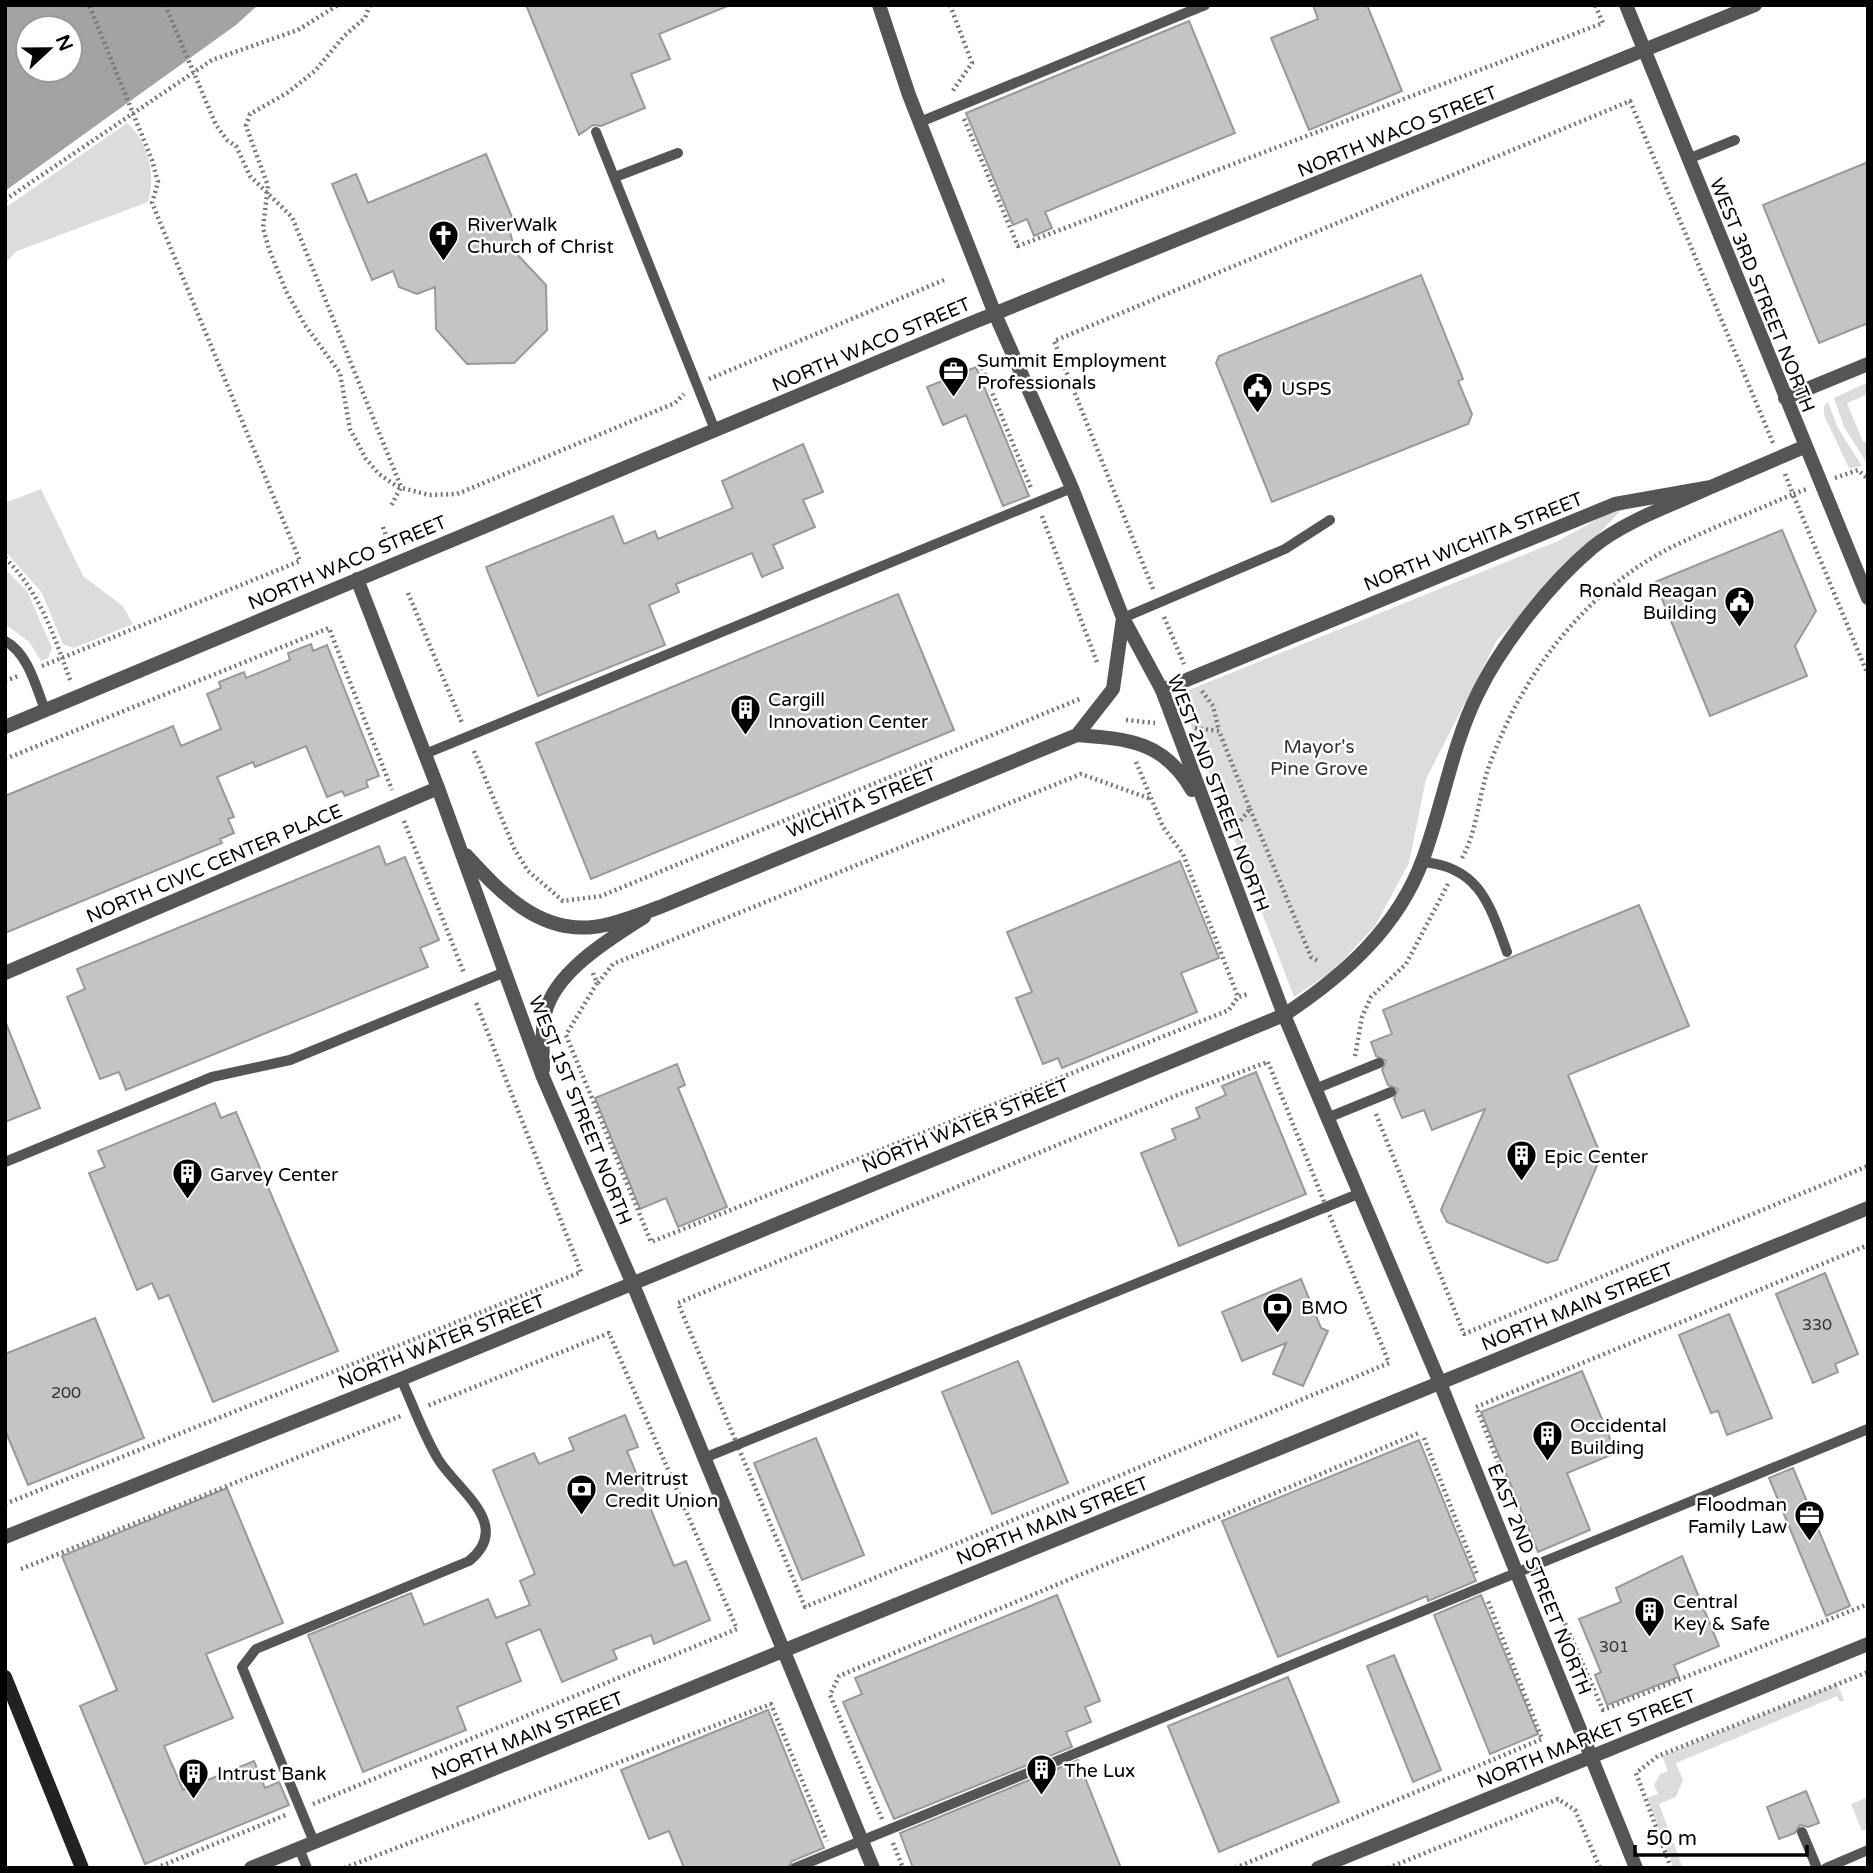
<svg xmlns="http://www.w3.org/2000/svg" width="1873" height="1873" font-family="'Varela Round',sans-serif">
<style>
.green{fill:#dcdcdc}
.water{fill:#a3a3a3;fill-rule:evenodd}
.building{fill:#c4c4c4;stroke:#999;stroke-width:2}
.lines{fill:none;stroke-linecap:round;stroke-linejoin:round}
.path{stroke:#777;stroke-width:4.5;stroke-dasharray:2 3.5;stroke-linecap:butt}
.service{stroke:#555;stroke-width:10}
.minor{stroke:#555;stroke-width:14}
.tertiary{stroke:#555;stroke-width:14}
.secondary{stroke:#222;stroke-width:14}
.labels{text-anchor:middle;stroke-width:5;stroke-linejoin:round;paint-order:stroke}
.number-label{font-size:16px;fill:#313131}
.street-label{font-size:19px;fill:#000;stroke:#fff}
.poi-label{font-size:19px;fill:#000;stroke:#fff;text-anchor:start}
.park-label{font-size:19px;fill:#333;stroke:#fff}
</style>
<rect width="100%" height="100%" fill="#fff"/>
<path class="green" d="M127,123C149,142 156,176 148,202L17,251L5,263V208Z
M1868,382V394L1847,403L1863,442L1868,441V465L1844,427L1834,398Z
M1828,402L1838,428L1862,466L1849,468L1824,415V406Z
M41,489L83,576L123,606L133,624L74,648L63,644L42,593L5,551V503Z
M1630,501L1497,640L1426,779L1409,863L1375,926L1334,970L1294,997L1179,694L1558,541Z
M5,569L27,591L52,648L48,658L41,661L29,642L5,624Z
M1837,1684L1844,1700L1840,1702L1837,1696L1676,1763L1683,1780L1676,1797L1659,1804L1683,1868H1674L1647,1798L1658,1794L1654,1785L1660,1774L1668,1771L1662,1756Z
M1868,1797V1828L1862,1831L1851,1804Z"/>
<path class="water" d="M5,5H258L236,25L5,191ZM28,28H70V70H28Z"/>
<path class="building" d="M526,5H727L728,6L659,34L670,59L631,74L645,108L601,126L593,125L579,135Z
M1313,5H1367L1402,91L1309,130L1271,38L1318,19Z
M1189,21L1235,133L1045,212L1052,228L1034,236L1027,219L1013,225L966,113Z
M486,154L514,222L508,224L515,252L546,285L547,330L514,363L467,364L436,329L435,287L417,294L399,287L393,271L372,280L332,184L356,174L368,203Z
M1868,162V323L1819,343L1763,205Z
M1421,275L1463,379L1458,381L1472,414L1468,424L1272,502L1216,363L1219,356Z
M976,367L1029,496L1003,506L966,415L943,425L927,387Z
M803,444L823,492L803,500L815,527L773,545L783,568L762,577L752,553L676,584L679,592L649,605L665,645L538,696L486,567L613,516L624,544L655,531L658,539L733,508L722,481Z
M1782,530L1816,611L1795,646L1807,676L1710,716L1655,582Z
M898,594L954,730L591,879L536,743Z
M311,644L313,651L327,645L379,776L366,781L368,787L345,796L342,791L327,797L306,746L255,767L253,762L217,777L234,817L228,819L234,833L220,839L222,843L5,933V796L173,726L181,746L221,729L207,694L221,688L219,682L244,672L246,678L290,660L288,653Z
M379,846L386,865L405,857L439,940L420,948L428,967L126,1090L119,1072L100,1079L67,997L85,989L77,969Z
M1180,861L1219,958L1181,973L1197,1012L1062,1068L1058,1058L1043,1064L1016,998L1032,992L1007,932Z
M1639,905L1689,1026L1568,1075L1601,1156L1557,1260L1547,1263L1447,1222L1441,1210L1485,1109L1432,1130L1424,1110L1402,1118L1394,1099L1398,1089L1388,1085L1382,1070L1386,1061L1376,1056L1371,1042L1392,1034L1383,1010Z
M6,1023L40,1108L5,1122V1024Z
M677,1064L685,1085L678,1088L727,1207L678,1227L666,1198L640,1209L595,1098Z
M1256,1072L1306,1194L1179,1246L1141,1153L1176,1139L1172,1129L1200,1118L1196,1108L1226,1095L1222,1086Z
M215,1103L221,1118L236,1112L338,1351L213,1402L169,1295L159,1299L152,1283L137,1290L89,1173L105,1167L98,1151Z
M1825,1273L1858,1354L1835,1364L1838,1372L1813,1383L1776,1294Z
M1301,1279L1321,1328L1328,1331L1303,1386L1273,1374L1286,1343L1242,1361L1222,1312Z
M1729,1314L1772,1418L1727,1435L1718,1411L1711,1413L1679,1335Z
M95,1318L144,1438L28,1485L5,1430V1354Z
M1018,1361L1068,1483L992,1514L942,1392Z
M1582,1371L1616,1453L1567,1473L1590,1530L1538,1552L1481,1412Z
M625,1415L638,1447L627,1451L674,1566L686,1561L710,1620L654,1644L651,1635L613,1650L617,1659L562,1682L540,1629L506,1643L521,1681L457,1707L466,1730L363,1772L308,1635L411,1593L424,1625L488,1599L496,1618L530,1605L520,1581L535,1574L493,1470L534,1453L539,1464L574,1450L569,1438Z
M816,1438L864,1555L802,1580L754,1463Z
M1419,1440L1476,1581L1428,1601L1427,1596L1278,1657L1222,1521Z
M1793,1468L1850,1606L1826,1616L1769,1478Z
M227,1488L283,1623L206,1654L233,1718L164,1746L183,1790L254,1761L265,1788L279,1782L289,1805L145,1864L80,1706L117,1690L62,1556Z
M1682,1556L1719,1646L1674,1665L1679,1677L1607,1705L1595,1675L1601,1672L1579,1619L1621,1602L1616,1588Z
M1057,1595L1100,1701L1085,1707L1091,1722L1066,1732L1072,1747L894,1819L843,1702L862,1694L855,1678Z
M1481,1595L1538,1734L1490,1754L1434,1615Z
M1394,1655L1441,1770L1413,1782L1367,1666Z
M1288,1677L1339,1802L1219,1852L1168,1726Z
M768,1710L824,1848L792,1861L788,1868H684L669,1831L649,1839L621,1770Z
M1078,1760L1121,1868H913L900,1833Z
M1806,1791L1819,1823L1808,1827L1800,1825L1795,1833L1779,1839L1767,1807Z"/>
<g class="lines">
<path class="path" d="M165,5L216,125L227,140L236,146L250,176L292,217L401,487L391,506
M370,5L365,18L344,36L315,71L287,93L250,114L246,126L268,186L263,228L269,249L286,291L305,325L340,373L350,429L366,459L379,474L398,487L429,495L457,494L675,403L684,394
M950,5L972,63L952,92
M964,119L1018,246L1603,23L1595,5
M5,200L212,60L298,30L338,5
M980,363L1031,488
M709,379L944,280
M1785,474L1793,494L1807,489
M1835,478L1858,470L1868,479
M1042,516L1098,665
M383,527L388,541
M5,558C41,593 54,637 71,682
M1153,589L1054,341L1630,101L1773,443
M408,593L462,723
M1164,617L1184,664
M42,666L300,561L152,203L158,182L152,160L89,5
M5,681L18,676
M1202,691L1213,706L1219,731
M1126,720L1155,723
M1195,728L1219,731L1250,809L1233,830
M474,751L514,848L528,871L563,901L601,896L1082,698
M5,759L329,628L392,790
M1136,762L1163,827L1183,854L1238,997L1248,994
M1250,809L1311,957L1320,962
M404,821L464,973
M1462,858C1478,829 1478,797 1489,766C1493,755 1498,743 1503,732C1537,655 1596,585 1672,547C1711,528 1753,512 1793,494L1868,675
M593,973L597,983L566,1035L651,1242L1229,1010L1238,997
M598,983L613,964L1081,774L1151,799
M1355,1056L1362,1017L1371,997L1406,964L1448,884
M1268,1062L1389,1363L805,1607L678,1303L1180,1094Z
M1376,1114L1464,1334L1868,1166
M1424,1438L1477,1574
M5,1504L581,1272L475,1000
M1533,1550L1476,1407L1868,1245
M21,1569L403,1415
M1545,1578L1603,1710L1868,1604
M313,1804L737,1629L609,1333L427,1406
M882,1819L830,1695L839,1676L1421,1432
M893,1843L903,1868
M156,1868L288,1814
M344,1868L771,1704L827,1841
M1235,1868L1542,1739L1488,1601
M1388,1868L1558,1799L1575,1810L1600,1868
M1671,1868L1636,1773L1658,1756L1868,1672"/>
<path class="service" d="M920,122L1205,5
M596,132L715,430
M1688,159L1735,140
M615,177L678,153
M1123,618L1285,549L1330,520
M5,641C28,653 36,687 45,710
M425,754L1072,488
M1422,862C1479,866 1490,905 1507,952
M1315,1089L1379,1063
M1327,1118L1391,1092
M5,1162L212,1077L290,1060L505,972
M704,1458L1358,1194
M1802,1832L1817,1868
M314,1842L242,1667L256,1649L469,1561C514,1525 457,1490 438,1459C423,1434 413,1405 401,1379
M299,1848L307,1868
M795,1868L1868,1429
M1826,1868L1868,1850"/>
<path class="minor" d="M1626,5L1868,598
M1785,398L1868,364
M1162,690L1615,504L1711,487L1804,447
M5,973L438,788
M5,1537L401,1379L1284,1015C1343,976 1398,928 1423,859C1443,805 1452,745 1478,693C1502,644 1551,582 1593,547C1626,520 1673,505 1711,487"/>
<path class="tertiary" d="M879,5L909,95L995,314L1072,488L1123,618L1162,690L1284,1015L1440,1383L1636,1868
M357,579L438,788L543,1077L632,1282L873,1868
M5,727L964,326L1755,5
M1077,735L1113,689L1123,618
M466,855C500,892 538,933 593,927C615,925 639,914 660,907L1077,735C1128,739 1164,741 1192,790
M543,1069C543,1051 541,1031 545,1014C554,972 611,938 644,917
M251,1868L1868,1208
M1318,1868L1868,1644"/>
<path class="secondary" d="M5,1677L82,1868"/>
</g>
<defs>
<symbol id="church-pin" viewBox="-11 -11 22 30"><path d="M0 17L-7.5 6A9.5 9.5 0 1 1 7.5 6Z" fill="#000" stroke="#fff"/><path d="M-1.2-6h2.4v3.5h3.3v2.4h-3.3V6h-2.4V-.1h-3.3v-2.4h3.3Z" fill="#fff"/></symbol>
<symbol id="office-pin" viewBox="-11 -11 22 30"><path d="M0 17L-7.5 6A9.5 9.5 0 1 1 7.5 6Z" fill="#000" stroke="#fff"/><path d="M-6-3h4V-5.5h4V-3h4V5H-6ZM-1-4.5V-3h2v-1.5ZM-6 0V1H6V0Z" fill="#fff"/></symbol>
<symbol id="civic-pin" viewBox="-11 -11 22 30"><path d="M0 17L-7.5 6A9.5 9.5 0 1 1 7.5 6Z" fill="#000" stroke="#fff"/><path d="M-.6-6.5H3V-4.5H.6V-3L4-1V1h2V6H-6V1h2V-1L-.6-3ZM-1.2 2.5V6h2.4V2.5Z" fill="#fff"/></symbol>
<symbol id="building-pin" viewBox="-11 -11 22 30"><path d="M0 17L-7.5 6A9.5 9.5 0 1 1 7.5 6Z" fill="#000" stroke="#fff"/><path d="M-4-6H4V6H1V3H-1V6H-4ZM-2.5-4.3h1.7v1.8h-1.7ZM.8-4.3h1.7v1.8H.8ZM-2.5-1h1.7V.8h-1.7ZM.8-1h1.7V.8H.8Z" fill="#fff"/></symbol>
<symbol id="bank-pin" viewBox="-11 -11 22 30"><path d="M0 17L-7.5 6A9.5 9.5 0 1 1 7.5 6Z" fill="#000" stroke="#fff"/><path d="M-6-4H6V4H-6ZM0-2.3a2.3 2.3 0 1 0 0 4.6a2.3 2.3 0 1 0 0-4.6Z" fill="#fff"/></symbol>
</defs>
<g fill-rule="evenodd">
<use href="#church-pin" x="426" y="218" width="35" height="47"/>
<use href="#office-pin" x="936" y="354" width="35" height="47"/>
<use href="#civic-pin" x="1240" y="370" width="35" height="47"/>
<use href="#civic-pin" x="1722" y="584" width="35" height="47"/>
<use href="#building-pin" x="728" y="692" width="35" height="47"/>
<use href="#building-pin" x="1504" y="1138" width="35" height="47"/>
<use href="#building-pin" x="170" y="1156" width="35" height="47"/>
<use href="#bank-pin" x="1260" y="1290" width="35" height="47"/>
<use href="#building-pin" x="1530" y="1418" width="35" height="47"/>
<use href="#bank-pin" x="564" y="1472" width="35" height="47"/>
<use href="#office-pin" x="1792" y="1498" width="35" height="47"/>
<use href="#building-pin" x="1632" y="1594" width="35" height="47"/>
<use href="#building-pin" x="1024" y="1752" width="35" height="47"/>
<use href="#building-pin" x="176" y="1756" width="35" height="47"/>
</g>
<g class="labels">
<g class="number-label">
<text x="1817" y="1330">330</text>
<text x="66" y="1398">200</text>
<text x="1614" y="1652">301</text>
</g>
<g class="street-label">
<text transform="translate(1397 131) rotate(-22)" y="7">NORTH WACO STREET</text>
<text transform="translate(1763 295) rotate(68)" y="7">WEST 3RD STREET NORTH</text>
<text transform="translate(871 344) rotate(-23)" y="7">NORTH WACO STREET</text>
<text transform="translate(1473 541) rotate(-22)" y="7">NORTH WICHITA STREET</text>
<text transform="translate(347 562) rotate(-23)" y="7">NORTH WACO STREET</text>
<text transform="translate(1219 793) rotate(69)" y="7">WEST 2ND STREET NORTH</text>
<text transform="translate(861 802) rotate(-22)" y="7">WICHITA STREET</text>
<text transform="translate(214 863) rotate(-23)" y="7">NORTH CIVIC CENTER PLACE</text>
<text transform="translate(581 1110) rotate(68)" y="7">WEST 1ST STREET NORTH</text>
<text transform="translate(965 1125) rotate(-22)" y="7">NORTH WATER STREET</text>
<text transform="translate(1577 1306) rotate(-22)" y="7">NORTH MAIN STREET</text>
<text transform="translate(441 1341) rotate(-22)" y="7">NORTH WATER STREET</text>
<text transform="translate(1052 1520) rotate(-22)" y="7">NORTH MAIN STREET</text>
<text transform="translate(1540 1579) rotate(68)" y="7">EAST 2ND STREET NORTH</text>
<text transform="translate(527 1735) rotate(-22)" y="7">NORTH MAIN STREET</text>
<text transform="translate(1586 1738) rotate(-22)" y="7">NORTH MARKET STREET</text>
</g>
<g class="poi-label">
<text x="467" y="231">RiverWalk<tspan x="467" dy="22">Church of Christ</tspan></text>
<text x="977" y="367">Summit Employment<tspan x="977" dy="22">Professionals</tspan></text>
<text x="1281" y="395">USPS</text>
<text x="1717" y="597" text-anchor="end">Ronald Reagan<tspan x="1717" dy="22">Building</tspan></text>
<text x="768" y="706">Cargill<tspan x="768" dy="22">Innovation Center</tspan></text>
<text x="1544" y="1163">Epic Center</text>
<text x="210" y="1181">Garvey Center</text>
<text x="1301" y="1314">BMO</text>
<text x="1570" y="1432">Occidental<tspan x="1570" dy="22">Building</tspan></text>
<text x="605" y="1485">Meritrust<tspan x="605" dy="22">Credit Union</tspan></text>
<text x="1787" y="1511" text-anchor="end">Floodman<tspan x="1787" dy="22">Family Law</tspan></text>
<text x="1673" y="1608">Central<tspan x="1673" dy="22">Key &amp; Safe</tspan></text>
<text x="1064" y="1777">The Lux</text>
<text x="217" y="1780">Intrust Bank</text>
</g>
<g class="park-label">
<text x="1319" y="753">Mayor's<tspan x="1319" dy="22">Pine Grove</tspan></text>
</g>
</g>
<rect width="1873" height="1873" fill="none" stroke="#000000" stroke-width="14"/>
<g transform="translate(49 49) rotate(68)"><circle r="33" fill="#ffffff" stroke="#999999" stroke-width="2"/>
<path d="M0-5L12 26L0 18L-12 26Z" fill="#000000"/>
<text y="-10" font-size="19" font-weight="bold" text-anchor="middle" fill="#000000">N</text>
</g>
<path d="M1635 1845v10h172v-10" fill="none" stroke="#000000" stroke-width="3.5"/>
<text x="1646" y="1845" font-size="21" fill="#000000" stroke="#ffffff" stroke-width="5" paint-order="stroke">50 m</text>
</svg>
